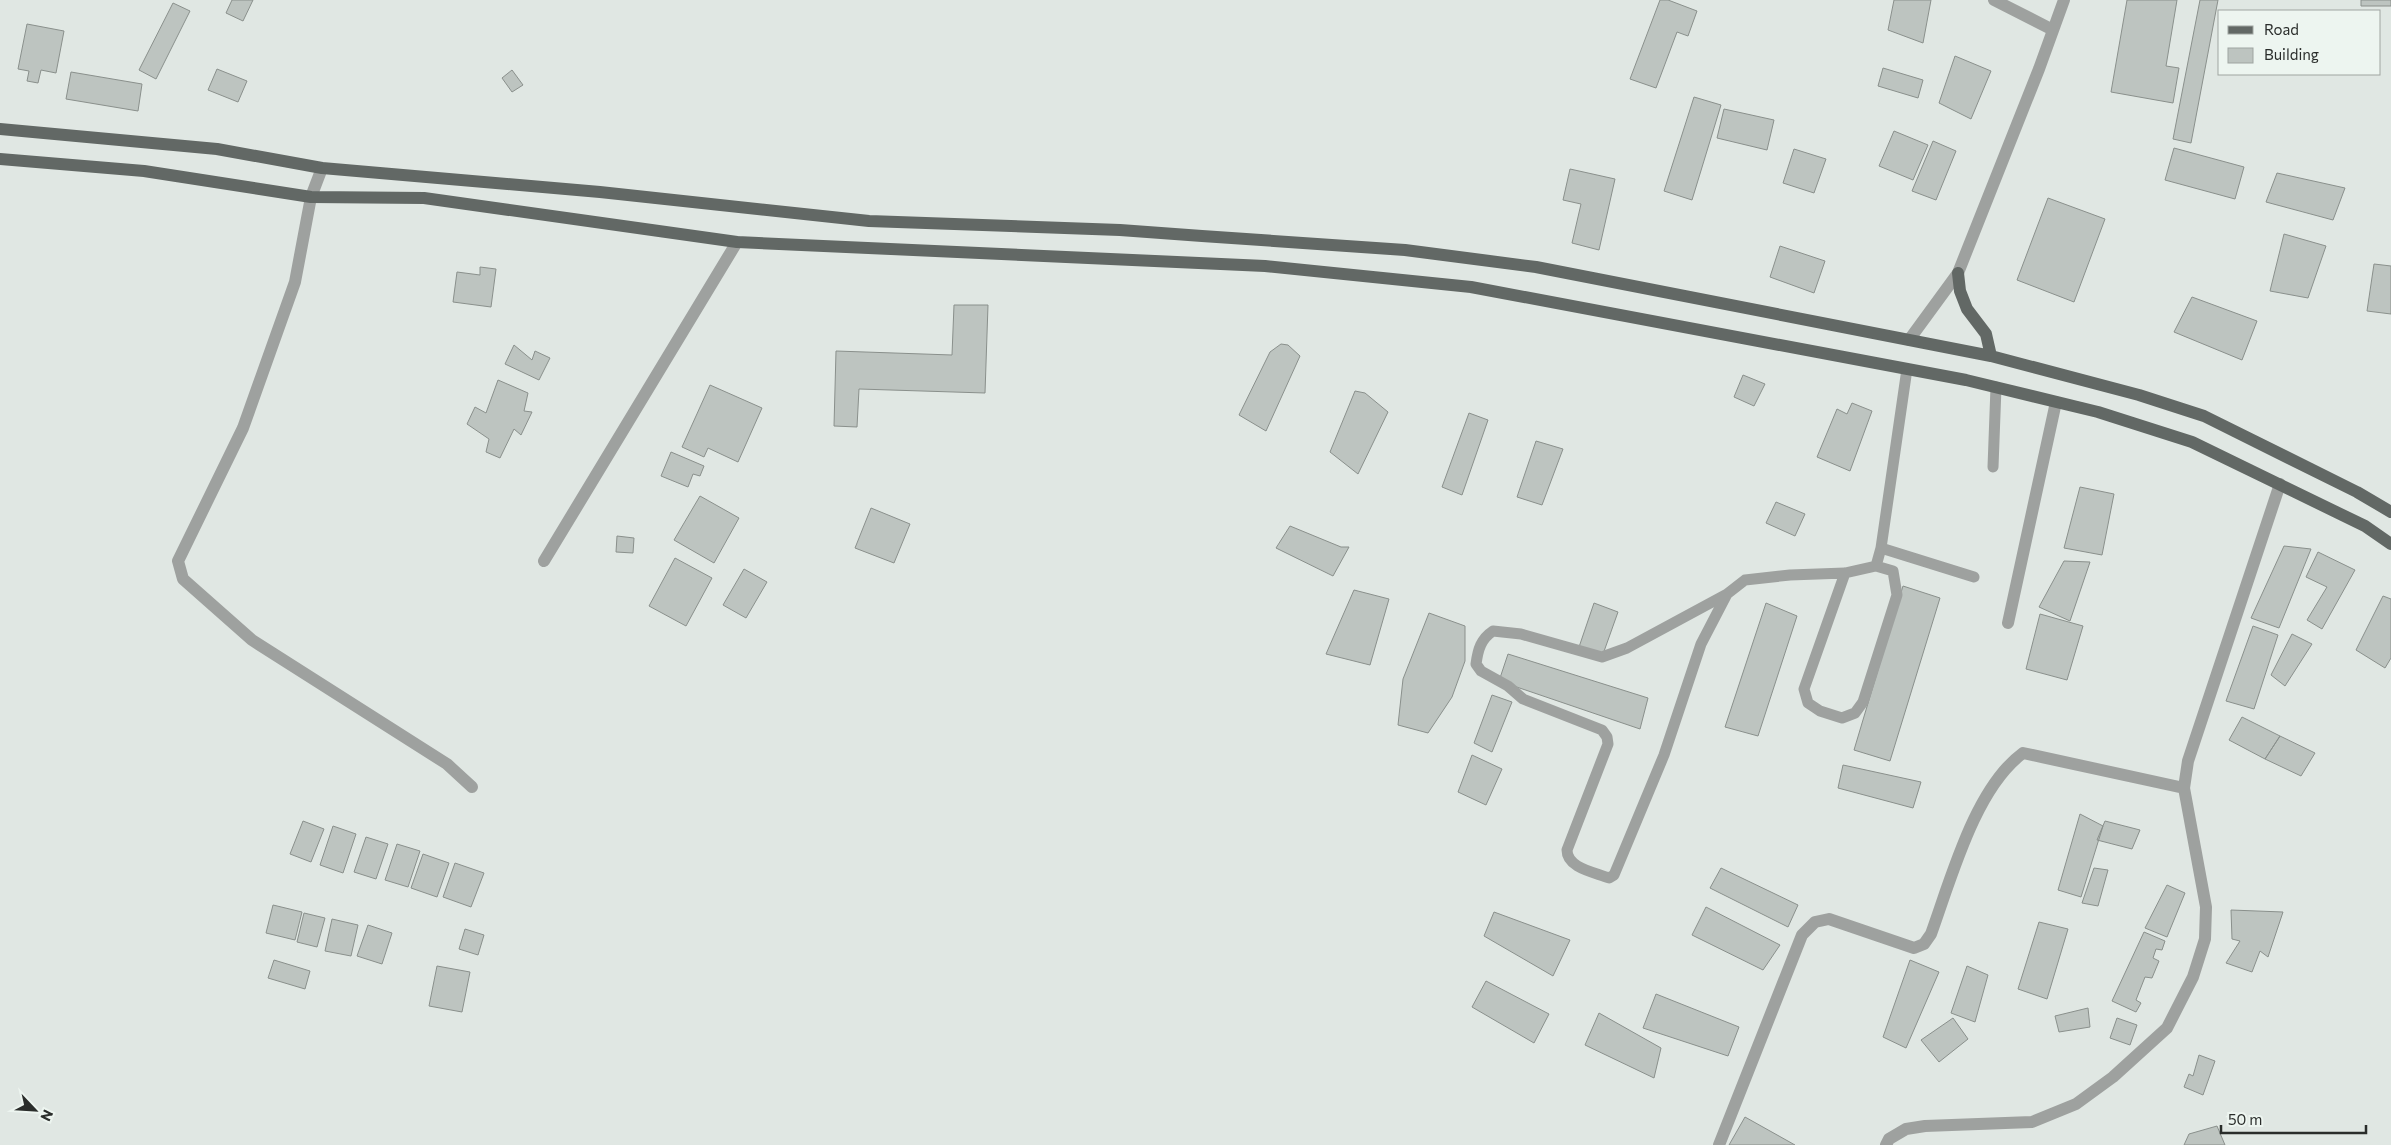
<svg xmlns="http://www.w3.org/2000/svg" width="2391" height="1145" font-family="Commissioner,sans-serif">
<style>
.building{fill:#bdc4c0;stroke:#8a908c}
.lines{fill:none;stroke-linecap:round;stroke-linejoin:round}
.service{stroke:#9ea19f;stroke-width:11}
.minor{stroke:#9ea19f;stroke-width:12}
.primary{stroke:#626865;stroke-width:12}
</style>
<rect width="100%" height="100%" fill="#e0e7e3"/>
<path class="building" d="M232,0H253L243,21L226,13Z
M1660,0H1668L1697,11L1688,36L1677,32L1656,88L1630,79Z
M1894,0H1931L1923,43L1888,30Z
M2127,0H2177L2166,66L2179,68L2173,103L2111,92Z
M2200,0H2218L2191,143L2173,139Z
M2361,0H2391V6H2361Z
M173,3L190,11L156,79L139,70Z
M27,24L64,31L56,73L41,70L38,83L27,81L29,71L18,69Z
M1955,56L1991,71L1971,119L1939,103Z
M1883,68L1923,80L1918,98L1878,86Z
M217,69L247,81L238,102L208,90Z
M512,70L523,85L512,92L502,78Z
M71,72L142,84L138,111L66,99Z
M1694,97L1721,105L1692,200L1664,191Z
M1724,109L1774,120L1767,150L1717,138Z
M1894,131L1928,145L1913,180L1879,166Z
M1933,141L1956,151L1936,200L1912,191Z
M2174,148L2244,167L2235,199L2165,180Z
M1794,149L1826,159L1814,193L1783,183Z
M1570,169L1615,179L1599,250L1572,243L1581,204L1563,200Z
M2277,173L2345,188L2333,220L2266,202Z
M2048,198L2105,219L2074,302L2017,280Z
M2284,234L2326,246L2308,298L2270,291Z
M1780,246L1825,261L1814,293L1770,277Z
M2374,264L2391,266V314L2367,311Z
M480,267L496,269L491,307L453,302L457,272L480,275Z
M2192,297L2257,321L2242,360L2174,332Z
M954,305H988L985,393L859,389L857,427L834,426L836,351L952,355Z
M1281,344L1288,345L1300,356L1266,431L1239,415L1270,352Z
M514,345L532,360L535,351L550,358L539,380L505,364Z
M1743,375L1765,384L1754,406L1734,397Z
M498,380L528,393L524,411L532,412L521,435L514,429L500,458L486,452L489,439L467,424L475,407L486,413Z
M710,385L762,408L738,462L708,448L704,457L682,447Z
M1355,391L1365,393L1388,412L1358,474L1330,452Z
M1852,403L1872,411L1850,471L1817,457L1837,409L1847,414Z
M1469,413L1488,420L1462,495L1442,487Z
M1536,441L1563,449L1542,505L1517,497Z
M671,452L704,466L700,476L693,474L688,487L661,476Z
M2080,487L2114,494L2102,555L2064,548Z
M700,496L739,518L714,563L674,540Z
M1776,502L1805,514L1795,536L1766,523Z
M871,508L910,524L894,563L855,548Z
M1290,526L1341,547H1349L1333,576L1276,548Z
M617,536L634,538L633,553L616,552Z
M2284,546L2311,549L2279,628L2251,618Z
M2318,552L2355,570L2322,629L2307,620L2327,587L2306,577Z
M675,558L712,578L686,626L649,606Z
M2064,561L2090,562L2070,621L2039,607Z
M744,569L767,582L746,618L723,605Z
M1903,586L1940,598L1890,761L1854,750Z
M1354,590L1389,599L1370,665L1326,654Z
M2383,596L2391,599V658L2385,668L2356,650Z
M1594,603L1618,612L1602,657L1578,650Z
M1766,603L1797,616L1758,736L1725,727Z
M1429,613L1465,626V661L1452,697L1428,733L1398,725L1403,679Z
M2040,614L2083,626L2067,680L2026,669Z
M2253,626L2278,635L2254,709L2226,701Z
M2292,634L2312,644L2285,686L2271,675Z
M1508,654L1648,698L1640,729L1499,681Z
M1492,695L1512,702L1492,752L1474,743Z
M2242,717L2280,736L2265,759L2229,740Z
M2280,736L2315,753L2301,776L2265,759Z
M1472,755L1502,769L1486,805L1458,792Z
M1843,765L1921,782L1913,808L1838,788Z
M2080,814L2103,826L2081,897L2058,890Z
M303,821L324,829L311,862L290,854Z
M2105,821L2140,830L2132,849L2097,840Z
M333,826L356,834L343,873L320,865Z
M366,837L388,844L376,879L354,872Z
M397,844L420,851L408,887L385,880Z
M423,854L449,863L437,897L411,888Z
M455,863L484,873L471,907L443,897Z
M1721,868L1798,905L1788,927L1710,888Z
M2094,868L2108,870L2098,906L2082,903Z
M2167,885L2185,893L2167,937L2145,928Z
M273,905L302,912L295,940L266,933Z
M1706,907L1780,945L1763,970L1692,935Z
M2231,910L2283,912L2268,957L2260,951L2252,972L2226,963L2240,941L2232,939Z
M1494,912L1570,940L1553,976L1484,936Z
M304,913L325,918L317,947L297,942Z
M332,919L358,925L351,956L325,951Z
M2039,922L2068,929L2047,999L2018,989Z
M368,925L392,933L382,964L357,956Z
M465,929L484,935L478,955L459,949Z
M2144,932L2165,941L2162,950L2156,949L2153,958L2159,961L2152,978L2145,977L2136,1000L2141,1003L2136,1012L2112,1001Z
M274,960L310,971L305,989L268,978Z
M1910,960L1939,972L1906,1048L1883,1037Z
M437,966L470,972L462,1012L429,1006Z
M1967,966L1988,975L1975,1022L1951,1013Z
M1486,981L1549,1014L1534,1043L1472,1007Z
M1656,994L1739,1027L1728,1056L1643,1028Z
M2088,1008L2090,1027L2059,1032L2055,1016Z
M1599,1013L1661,1048L1654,1078L1585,1045Z
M1953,1018L1968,1039L1939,1062L1921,1040Z
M2117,1018L2137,1025L2130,1045L2110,1038Z
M2199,1055L2215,1061L2203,1095L2184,1087L2189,1074L2193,1076Z
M1745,1117L1795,1145H1729Z
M2217,1126L2225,1145H2184L2189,1134Z"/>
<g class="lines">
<path class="service" d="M1993,467L1996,387
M1881,548L1974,577
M1876,566L1881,548L1907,369
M1727,594L1701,644L1664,755L1614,875L1609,878C1594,872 1567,868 1567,850L1608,744L1607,737L1602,730L1523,699L1508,686L1481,671L1476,664C1478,649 1481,639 1493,631L1521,634L1602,657L1627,648L1727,594L1745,580L1790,575L1845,573L1876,566L1893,571L1897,595L1863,702L1855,713L1842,718L1820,711L1808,703L1804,689L1845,573"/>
<path class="minor" d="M1994,0L2053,30
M322,168L311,197L295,282L243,428L178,561L183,579L252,640L447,764L472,787
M1909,340L1958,273L2039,69L2064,0
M544,561L737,242
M2008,623L2056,402
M1719,1145L1802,935L1815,922L1829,919L1914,948L1924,944L1931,934C1951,879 1975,788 2023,753L2184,788
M1886,1145L1889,1139L1906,1129L1925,1126L2032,1122L2076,1104L2113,1077L2167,1028L2193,977L2205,939L2206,907L2184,788L2188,761L2280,484"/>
<path class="primary" d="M0,129L217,149L322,168L600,192L869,221L1120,230L1202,236L1405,250L1536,267L1991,356L2139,395L2204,416L2357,492L2391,512
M0,159L144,171L311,197L424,198L737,242L1265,266L1471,287L1966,380L2098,412L2192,442L2365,526L2391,544
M1958,273L1960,291L1967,309L1986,334L1991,356"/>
</g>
<rect x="2218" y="10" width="162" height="65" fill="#edf5f0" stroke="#9fa5a1"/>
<rect x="2228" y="26" width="25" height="8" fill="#626865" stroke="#9fa5a1"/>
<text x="2264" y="35" font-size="15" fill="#2a2d2b">Road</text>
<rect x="2228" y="48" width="25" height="15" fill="#bdc4c0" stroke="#9fa5a1"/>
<text x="2264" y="60" font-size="15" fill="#2a2d2b">Building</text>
<g transform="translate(35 1110) rotate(115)" stroke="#edf5f0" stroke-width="4" paint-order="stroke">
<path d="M0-4L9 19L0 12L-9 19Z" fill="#2a2d2b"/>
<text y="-8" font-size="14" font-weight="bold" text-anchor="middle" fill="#2a2d2b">N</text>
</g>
<path d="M2221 1125v8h145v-8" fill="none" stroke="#2a2d2b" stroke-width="2.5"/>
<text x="2228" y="1125" font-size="15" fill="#2a2d2b" stroke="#edf5f0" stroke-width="4" paint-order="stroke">50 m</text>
</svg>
